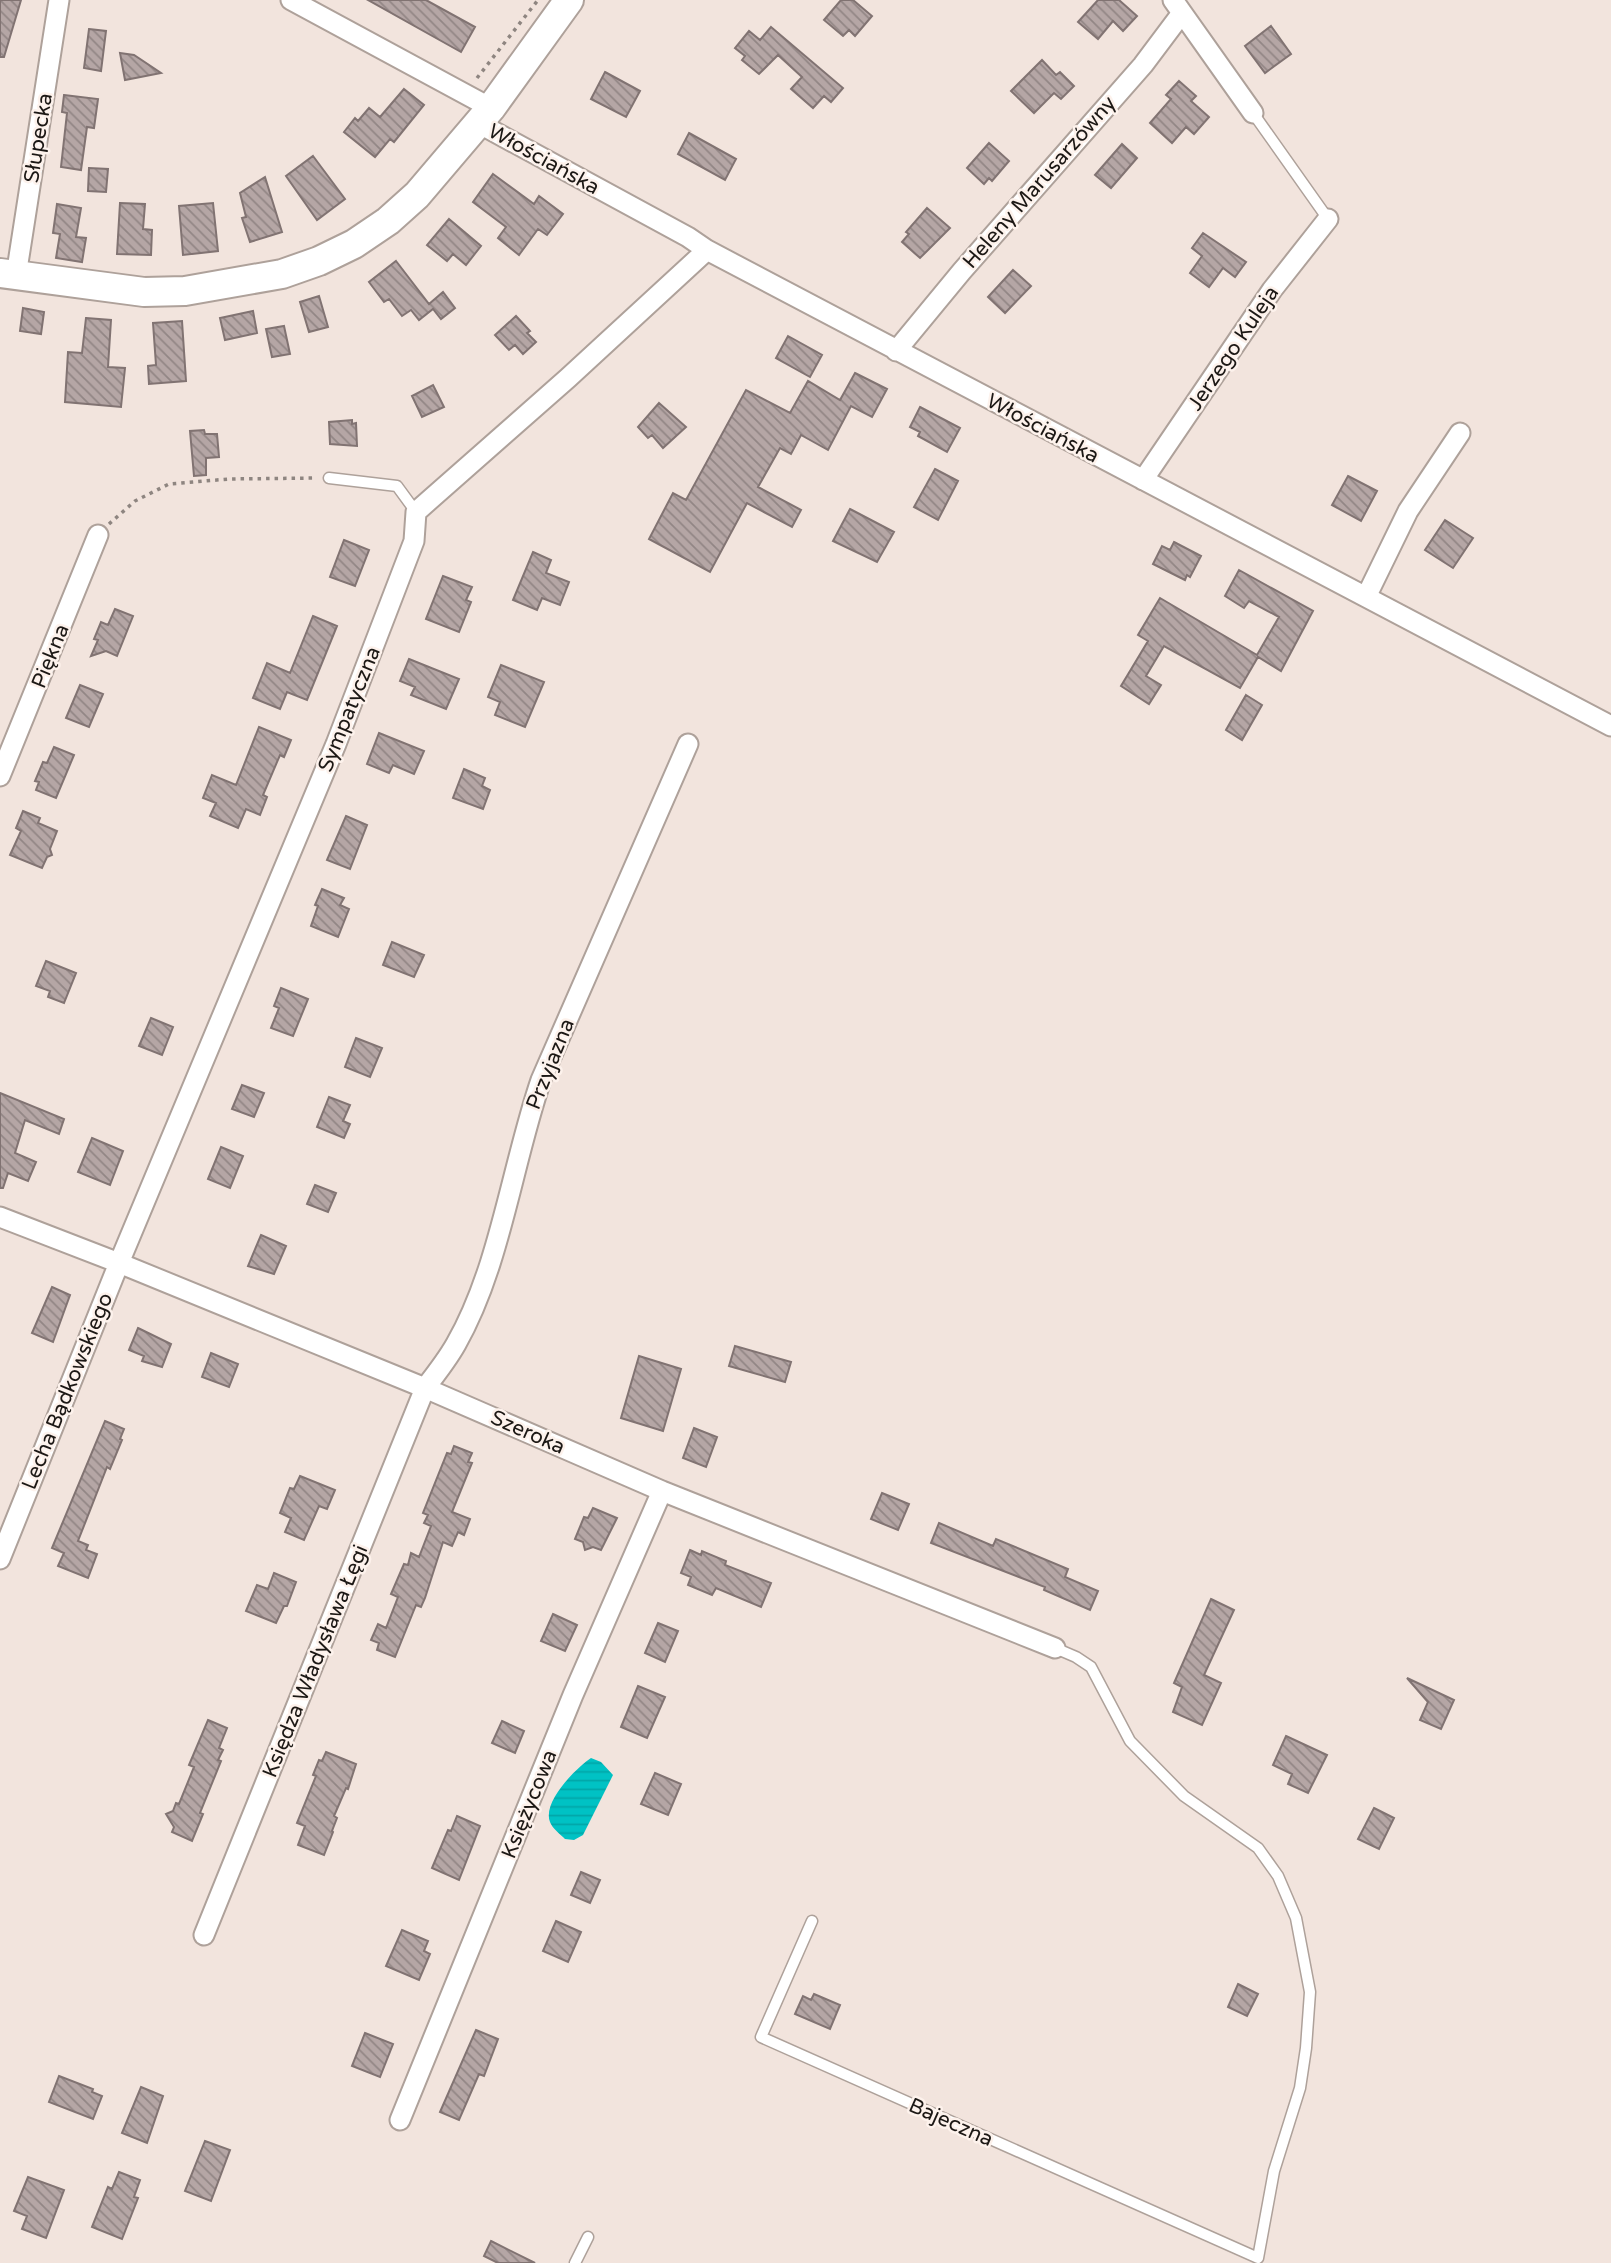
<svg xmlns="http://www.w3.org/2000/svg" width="1611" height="2263" font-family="'Varela Round',sans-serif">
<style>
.water{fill:url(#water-rules)}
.building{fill:url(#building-back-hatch);stroke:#817372;stroke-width:2}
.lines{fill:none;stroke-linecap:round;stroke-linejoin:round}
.lane-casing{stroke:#aea19a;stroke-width:13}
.street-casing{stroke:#aea19a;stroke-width:23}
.secondary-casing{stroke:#aea19a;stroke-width:32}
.path{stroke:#8e8580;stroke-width:3.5;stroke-dasharray:3.5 5;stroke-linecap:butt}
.lane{stroke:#fff;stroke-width:10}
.street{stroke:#fff;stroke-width:19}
.secondary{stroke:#fff;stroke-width:28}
.labels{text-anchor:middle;stroke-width:5;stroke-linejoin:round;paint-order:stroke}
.street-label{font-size:21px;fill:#1c1815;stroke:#fdf2ec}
</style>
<defs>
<pattern id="water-rules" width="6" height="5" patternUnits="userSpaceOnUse" patternTransform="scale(1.75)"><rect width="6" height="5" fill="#00c2c4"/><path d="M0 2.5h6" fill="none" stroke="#01a6a8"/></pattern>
<pattern id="building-back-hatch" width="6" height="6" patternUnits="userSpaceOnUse" patternTransform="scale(1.75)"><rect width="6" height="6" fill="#b5a6a5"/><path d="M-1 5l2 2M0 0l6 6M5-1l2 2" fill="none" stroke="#928685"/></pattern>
</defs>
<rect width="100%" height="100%" fill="#f2e4dd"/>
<path class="water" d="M591,1758L601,1762L613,1775L583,1835L574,1840L565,1839C561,1835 552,1828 550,1822C542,1802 576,1768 591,1758Z"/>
<path class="building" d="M0,0H21L4,57H0Z
M368,0H426L475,27L461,52Z
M841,0H853L872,16L855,36L849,30L843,36L824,20Z
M1098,0H1119L1137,16L1123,31L1113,21L1098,39L1078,22Z
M1271,26L1291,54L1265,73L1245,46Z
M771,27L843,88L831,102L824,96L813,108L791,89L802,77L778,55L759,74L742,60L745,56L735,48L749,31L760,40Z
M89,29L106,31L101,71L84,68Z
M120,53L134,55L161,73L125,80Z
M1042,60L1056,75L1060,72L1074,86L1061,99L1054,93L1034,113L1011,91Z
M605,72L640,91L626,117L591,99Z
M1179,81L1196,96L1191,101L1209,117L1194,134L1186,127L1172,143L1150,123L1171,99L1166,95Z
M404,89L424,105L394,142L390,139L375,157L344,132L355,118L358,121L369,108L380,117Z
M64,95L98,99L94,128L87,127L81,170L61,167L67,113L62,112Z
M689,133L736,159L725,180L678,154Z
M989,143L1009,161L992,181L989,178L984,184L967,168Z
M1122,144L1137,158L1111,188L1095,175Z
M313,156L345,199L317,220L286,176Z
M89,168L108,169L106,192L88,191Z
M493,174L534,204L539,196L563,214L547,235L538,229L519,255L498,238L506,227L473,202Z
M265,177L282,232L250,242L242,218L246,217L240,193Z
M120,203L145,204L143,229L152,230L151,255L117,254Z
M213,203L218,251L183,255L179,206Z
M57,204L81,208L76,237L86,238L82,262L56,258L60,234L53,233Z
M927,208L950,228L920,258L902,242L909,234L906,232Z
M449,219L481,246L466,265L453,254L447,261L427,245Z
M1203,233L1246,262L1235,277L1223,268L1209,287L1190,273L1202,256L1192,248Z
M396,261L429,304L443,292L455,308L441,319L433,309L419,320L411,310L402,316L389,299L384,302L369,282Z
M1013,270L1031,286L1005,313L988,297Z
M319,296L328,327L309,332L300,302Z
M23,308L44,312L41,334L20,331Z
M253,311L257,333L225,340L220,318Z
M516,316L530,331L527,333L536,342L523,354L515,345L509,350L495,335Z
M86,318L111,320L108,367L125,368L121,407L65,402L68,352L82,353Z
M182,321L186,381L149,384L148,366L156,365L153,323Z
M284,326L290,354L272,357L266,329Z
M788,336L822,355L810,377L776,358Z
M855,373L887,389L872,417L851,406L828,450L801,435L791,454L780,448L758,487L801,510L792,527L747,503L710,572L649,539L673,493L686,500L746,390L790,413L808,381L840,400Z
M433,385L444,407L422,417L412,396Z
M659,403L686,427L663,448L652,435L648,438L638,427Z
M920,407L960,428L947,452L918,436L920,432L910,427Z
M352,420V424L356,423L357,446L330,444L329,422Z
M204,430L205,434H217L219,457L206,458V475L194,476L190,431Z
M935,469L958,481L938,520L914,507Z
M1348,476L1377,491L1361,521L1332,505Z
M850,509L894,532L877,562L833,541Z
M1445,520L1473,538L1453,568L1425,550Z
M344,540L369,550L355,586L330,577Z
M1174,542L1201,556L1190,577L1187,575L1185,580L1153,564L1162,546L1170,550Z
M533,552L551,560L546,573L569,582L560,605L542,598L537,610L513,600Z
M1239,570L1313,611L1281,671L1258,657L1240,688L1164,646L1146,676L1161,685L1149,704L1121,686L1148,641L1138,635L1160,598L1257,655L1279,617L1249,601L1244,608L1225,596Z
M443,576L472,587L466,600L471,602L459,632L426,619Z
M115,609L133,616L117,656L106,651L91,656L98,640L94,639L101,622L108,625Z
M313,616L337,626L307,700L287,692L280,709L253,698L267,663L290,673Z
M409,659L459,679L446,709L411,695L415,687L400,681Z
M501,665L544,682L525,727L495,715L500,702L488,697Z
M80,685L103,694L89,727L66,718Z
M1246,695L1262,705L1242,740L1226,730Z
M259,727L291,740L284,757L280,755L263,795L267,797L260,815L246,809L238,828L210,816L216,803L203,798L212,775L236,785Z
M379,733L424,751L414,774L393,765L389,773L367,764Z
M54,747L74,755L56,798L36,790L39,782L35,781L43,762L47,763Z
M464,769L485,778L482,786L490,790L483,809L453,798Z
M23,811L40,818L38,823L57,831L50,849L52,855L47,857L42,868L10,855L21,831L16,828Z
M346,816L367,825L350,869L327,860Z
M322,889L344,898L340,905L349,909L338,937L311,926L318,906L315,905Z
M392,942L424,955L414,977L383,965Z
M46,961L76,973L64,1003L48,997L50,991L36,986Z
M281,988L308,999L293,1036L271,1028L279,1008L274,1006Z
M151,1018L173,1027L162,1055L139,1046Z
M356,1038L382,1048L370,1077L345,1067Z
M242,1085L264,1093L254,1117L232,1109Z
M0,1093L64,1119L59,1134L25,1120L15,1153L36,1162L28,1181L8,1173L3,1188H0Z
M329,1097L350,1105L343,1121L350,1124L344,1138L317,1127Z
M92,1138L123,1151L110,1185L78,1172Z
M221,1147L243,1156L230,1188L208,1179Z
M315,1185L336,1193L328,1212L307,1204Z
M261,1235L286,1246L274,1274L248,1266Z
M52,1287L70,1295L53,1342L32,1333Z
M138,1328L171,1344L162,1367L142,1361L144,1356L129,1350Z
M735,1346L791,1362L785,1382L729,1366Z
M211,1353L238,1364L229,1387L202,1377Z
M639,1356L681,1369L663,1431L621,1418Z
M105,1421L124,1429L120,1439L122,1440L110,1469L107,1467L78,1541L88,1545L86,1550L97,1554L88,1578L58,1566L64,1553L52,1548Z
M694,1428L717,1437L706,1467L683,1458Z
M454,1446L472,1453L468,1462L472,1463L452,1512L470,1519L464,1535L458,1532L452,1546L443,1542L425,1598L421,1607L416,1605L395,1657L377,1650L379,1643L371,1640L378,1624L386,1628L398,1597L391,1594L404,1564L408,1565L411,1553L419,1557L431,1526L424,1523L428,1515L423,1513L447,1453L451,1454Z
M300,1476L335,1490L327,1509L319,1506L304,1540L285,1532L291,1518L280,1513L290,1488L294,1489Z
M882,1493L909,1504L898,1530L871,1519Z
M593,1508L617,1518L601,1550L593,1547L585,1550L583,1542L575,1539L584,1517L588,1518Z
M939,1523L993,1546L996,1539L1068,1569L1065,1577L1098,1591L1090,1610L1044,1590L1045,1587L931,1543Z
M690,1550L701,1555L702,1551L726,1561L725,1565L771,1583L761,1607L716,1588L712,1595L688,1585L691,1577L681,1573Z
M274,1573L296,1582L287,1606H284L276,1623L246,1611L257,1585L268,1589Z
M1211,1599L1234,1610L1204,1675L1221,1683L1202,1725L1173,1712L1182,1687L1174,1683Z
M553,1614L577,1625L565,1651L541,1641Z
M658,1623L678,1631L665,1662L645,1653Z
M1407,1678L1454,1700L1441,1729L1420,1720L1428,1702Z
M638,1686L665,1697L647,1738L621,1727Z
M208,1720L227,1728L219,1748L223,1750L218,1760L221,1761L200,1813L203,1814L192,1841L172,1832L174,1827L166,1814L173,1811L176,1803L179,1804L194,1767L189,1765Z
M502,1721L524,1731L515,1753L492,1743Z
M1286,1736L1327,1755L1308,1793L1288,1784L1292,1774L1273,1765Z
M326,1752L356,1764L348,1789L346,1788L334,1816L337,1818L332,1831L333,1832L324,1855L298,1845L305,1826L297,1823L316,1776L313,1775L319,1760L322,1761Z
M655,1773L681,1784L668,1815L641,1804Z
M1374,1808L1394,1818L1379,1849L1358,1839Z
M457,1816L480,1826L459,1880L432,1868L448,1830L451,1831Z
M581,1872L600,1880L590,1903L571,1895Z
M556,1921L581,1932L568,1962L543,1951Z
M402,1930L428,1941L424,1951L430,1954L419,1980L386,1966Z
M1238,1984L1258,1994L1247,2016L1228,2007Z
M814,1994L840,2005L830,2029L795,2014L803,1996L811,2000Z
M476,2030L498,2039L484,2076L479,2074L459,2120L440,2112Z
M365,2033L393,2044L380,2077L352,2066Z
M59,2076L93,2089L92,2092L102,2096L93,2119L49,2102Z
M141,2087L163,2096L147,2143L122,2133Z
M205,2141L230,2150L211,2201L185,2191Z
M119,2172L140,2180L134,2197L138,2198L122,2239L92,2227L108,2187L112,2189Z
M28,2177L64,2190L46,2238L22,2229L27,2216L14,2211Z
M491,2241L535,2263H498L484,2256Z"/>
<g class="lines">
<defs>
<path id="lane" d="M1253,113L1328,219
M329,478L397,486L416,512
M812,1921L761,2037L1258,2258L1274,2171L1300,2088L1306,2048L1310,1992L1296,1918L1278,1876L1258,1848L1184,1796L1130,1741L1091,1667L1076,1657L1055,1648
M575,2263L588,2237"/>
<path id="street" d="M291,0L491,108
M1173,0L1253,113
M478,123L688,237L707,250L1611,726
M16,276L59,0
M896,351L962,271L1143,65L1182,13
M1143,480L1272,290L1328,219
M1366,597L1408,511L1460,433
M0,776L98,535
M0,1217L119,1263L425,1388L662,1491L1055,1648
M0,1559L119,1263L336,744L414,541L416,512L568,378L707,250
M204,1935L425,1388C436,1374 447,1360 456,1344C500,1267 512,1165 541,1080L688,744
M400,2120L573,1695L662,1491"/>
<path id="secondary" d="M0,273L144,292L185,291L282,274L319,261L354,244L388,221L417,195L491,108L569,0"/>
</defs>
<use href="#lane" class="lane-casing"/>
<use href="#street" class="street-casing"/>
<use href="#secondary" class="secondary-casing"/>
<path class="path" d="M477,78L538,0
M109,524L135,501L169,484L229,479L316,478"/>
<use href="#lane" class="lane"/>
<use href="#street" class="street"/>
<use href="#secondary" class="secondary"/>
</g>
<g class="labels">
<g class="street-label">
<text transform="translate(38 138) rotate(-81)" y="7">Słupecka</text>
<text transform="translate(544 159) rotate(29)" y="7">Włościańska</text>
<text transform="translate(1039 182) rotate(-49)" y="7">Heleny Marusarzówny</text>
<text transform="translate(1233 348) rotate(-56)" y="7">Jerzego Kuleja</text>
<text transform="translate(1043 428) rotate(28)" y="7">Włościańska</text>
<text transform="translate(50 656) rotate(-68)" y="7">Piękna</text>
<text transform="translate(349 709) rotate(-68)" y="7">Sympatyczna</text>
<text transform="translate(550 1064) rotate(-68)" y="7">Przyjazna</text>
<text transform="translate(67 1391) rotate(-68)" y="7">Lecha Bądkowskiego</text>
<text transform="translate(528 1432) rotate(24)" y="7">Szeroka</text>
<text transform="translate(315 1661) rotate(-68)" y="7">Księdza Władysława Łęgi</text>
<text transform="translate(529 1804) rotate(-68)" y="7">Księżycowa</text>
<text transform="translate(951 2122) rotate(24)" y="7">Bajeczna</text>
</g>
</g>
</svg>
